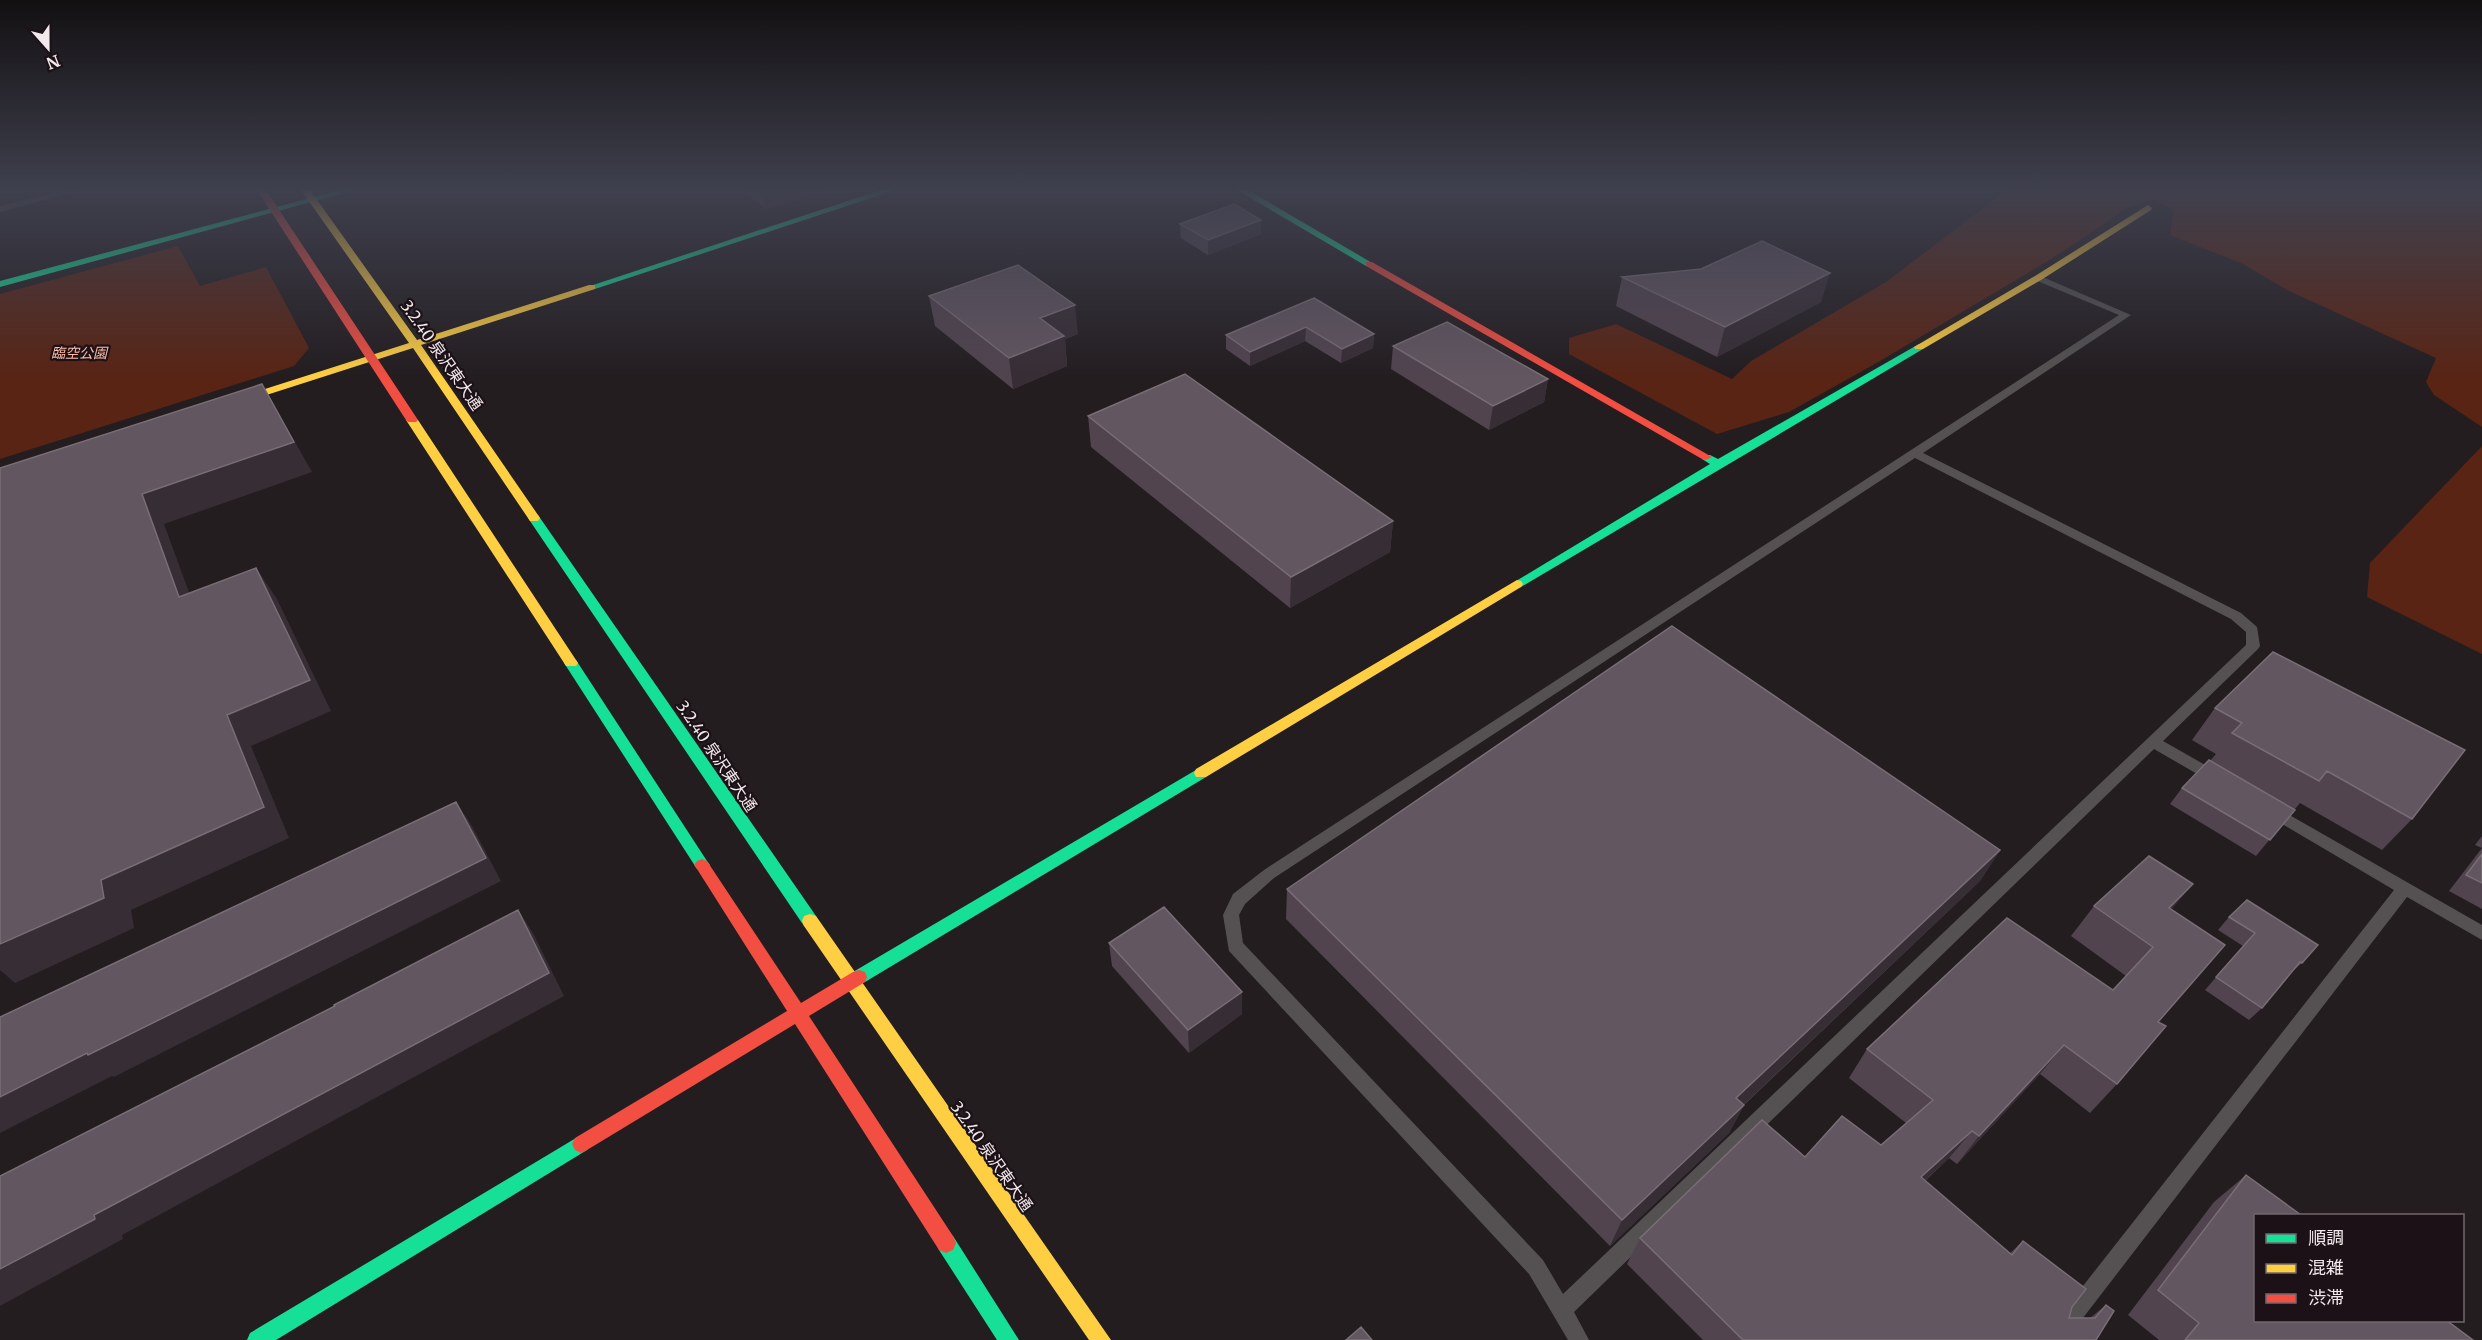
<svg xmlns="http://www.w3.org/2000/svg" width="2482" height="1340" font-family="Merriweather,'Noto Sans JP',serif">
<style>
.green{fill:#592414}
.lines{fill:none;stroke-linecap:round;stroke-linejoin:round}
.lane{fill:#555152;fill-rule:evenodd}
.fast{fill:#16e098;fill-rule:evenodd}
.slow{fill:#ffcf43;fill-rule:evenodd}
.jam{fill:#f24e42;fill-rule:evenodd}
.wall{fill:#51444f}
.shaded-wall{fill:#372d35}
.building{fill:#625660;stroke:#796d76;stroke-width:1.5}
.labels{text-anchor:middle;stroke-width:4.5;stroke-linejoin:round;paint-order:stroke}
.far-park-label{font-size:14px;font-style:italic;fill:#ffbca8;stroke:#1c1116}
.street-label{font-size:16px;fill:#f1e9ec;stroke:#1c1116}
</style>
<rect width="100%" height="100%" fill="#231d20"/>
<path class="green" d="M2007,190H2482V427L2434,395L2426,382L2436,358L2289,291L2243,264L2170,235L2174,210L2154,200L2130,206L2056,256L1880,361L1789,412L1717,434L1569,354V338L1616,324L1732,379L1751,361L1886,282Z
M178,246L200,286L266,267L309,348L294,366L0,459V294Z
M2482,446V654L2367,597L2370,563Z"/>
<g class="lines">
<path class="lane" d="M66,190H82L0,212V206Z
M2038,275L2131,315L1923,453L2241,613L2257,627L2260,646L2258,649L2163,741L2221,774L2223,778L2221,782H2211L2154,749L1574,1312L1589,1340H1568L1529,1274L1229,951L1223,915L1233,894L1264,870L2119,315L2035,280L2033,278ZM1915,458L2231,619L2246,632V645L1563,1294L1543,1260L1243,943L1239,915L1245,904L1274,878Z
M2272,805L2482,925V940L2407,897L2066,1340H2043L2046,1333L2394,890L2267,815L2265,811L2267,807Z"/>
<path class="fast" d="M340,190H355L0,287V281Z
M881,190H895L595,289L587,287Z
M1237,190H1248L1374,264L1366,266Z
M1919,344L1923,345V349L1521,587L1517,588L1511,584L1710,464L1702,459V455H1710L1718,459Z
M534,514L538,515L816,916L818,921L816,926L810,928L804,926L528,518Z
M571,658L576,660L707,861L710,865L707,869L702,871L697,869L566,666L564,663Z
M1201,767L1206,769L1208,773L1206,777L865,982L859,984L853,982L851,977L853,972Z
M581,1135L587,1138L590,1144L587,1150L276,1340H247L250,1333Z
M946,1233L953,1236L1019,1340H997L939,1250L936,1243L939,1236Z"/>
<path class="slow" d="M301,190H310L417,340L589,285H595V289L421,345L538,515L540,518L538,521H530L413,348L229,407H221V403L409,343Z
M2148,205L2152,208L2151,210L2041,280L1923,349H1915L1914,347L2035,276Z
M412,417L418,420L576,660L578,663L576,666H566L406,420Z
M1517,580L1521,581L1523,584L1521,587L1206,777H1196L1194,773L1196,769Z
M810,914L816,916L1111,1340H1089L804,926L802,921L804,916Z"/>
<path class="jam" d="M257,190H266L418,420L416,422H408L406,420Z
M1366,262H1372L1712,457L1706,460L1702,459L1366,266Z
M702,859L707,861L801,1003L853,972L859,970L865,972L867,977L865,982L809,1016L953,1236L956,1243L953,1250L946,1253L939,1250L795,1024L587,1150L581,1153L575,1150L572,1144L575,1138L787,1011L697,869L694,865L697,861Z"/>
</g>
<path class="wall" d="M742,190H828L766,209Z
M1261,220V234L1208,255L1181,238L1180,224Z
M1622,277L1821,302L1717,357L1616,306Z
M929,296L1078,334L1065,339L1067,366L1013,389L935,326Z
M1314,298L1374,334L1373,348L1341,363L1305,341L1250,366L1226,349V335Z
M1393,346L1548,379L1544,402L1489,430L1391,369Z
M1088,416L1393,521L1390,552L1290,608L1091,447Z
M2215,708L2412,819L2382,850L2300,803L2256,856L2170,804L2182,788L2210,761L2216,754L2192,740Z
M2482,836V909L2449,891L2482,848L2475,845Z
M2000,850L1980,881L1744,1105L1729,1133L1610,1246L1286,919L1287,889Z
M2094,906L2172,909L2158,1022L2117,1084L2090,1113L2040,1074L1957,1164L1949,1158L1925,1181L2010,1253L2023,1241L2072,1307L2069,1318H2090L2106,1305L2096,1340H1703L1627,1264L1640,1238L1805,1157L1881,1145L1906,1123L1849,1078L1867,1049L2113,990L2126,976L2071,936Z
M2229,917L2302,963L2288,975L2262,1008L2249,1020L2205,990L2243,946L2218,930Z
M1109,943L1242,992V1014L1189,1053L1112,966Z
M2246,1175L2473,1340H2159L2128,1315L2214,1202Z"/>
<path class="shaded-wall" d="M761,190H828L766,209Z
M1261,220V234L1208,255V240Z
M1830,273L1821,302L1717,357L1725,327Z
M1075,305L1078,334L1065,339L1067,366L1013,389L1009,358L1040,318Z
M1306,327L1305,341L1250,366V352Z
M1374,334L1373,348L1341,363L1342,349Z
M1548,379L1544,402L1489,430L1493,406Z
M262,384L312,472L164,524L202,628L179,597L142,494Z
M1393,521L1390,552L1290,608L1291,577Z
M256,568L277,599L331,711L251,746L289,838L131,910L134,928L15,983L0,970V944L101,880L227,715Z
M456,802L472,826L501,881L114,1077L112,1076L0,1133V1097Z
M2000,850L1980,881L1721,1126L1736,1098Z
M2193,884L2167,915L2169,908Z
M518,910L533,933L564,996L122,1235L123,1239L0,1306V1269L94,1215Z
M1242,992V1014L1189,1053L1188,1030Z
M2064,1045L2040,1074L1957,1164L1979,1136Z
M1744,1105L1729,1133L1610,1246L1622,1220Z
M1972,1131L1949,1158L1899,1204L1921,1177Z"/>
<path class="building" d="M1234,204L1261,220L1208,240L1180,224Z
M1762,241L1830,273L1725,327L1622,277L1701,269Z
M1018,265L1075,305L1040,318L1064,336L1009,358L929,296Z
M1314,298L1374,334L1342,349L1306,327L1250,352L1226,335Z
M1447,322L1548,379L1493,406L1393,346Z
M1185,374L1393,521L1291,577L1088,416Z
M262,384L294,442L142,494L179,597L256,568L310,680L227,715L264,807L101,880L104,898L0,944V468Z
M1672,626L2000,850L1736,1098L1744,1105L1622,1220L1287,889Z
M2273,652L2465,750L2412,819L2327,771L2319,781L2232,733L2242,723L2215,708Z
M2209,760L2295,810L2270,840L2182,788Z
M456,802L486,858L88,1055L87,1053L0,1097V1017Z
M2482,854V883L2466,875Z
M2149,856L2193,884L2169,908L2225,945L2158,1022L2166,1026L2117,1084L2064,1045L1979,1136L1972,1131L1921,1177L2012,1255L2023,1241L2086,1289L2072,1307L2069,1318H2095L2106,1305L2114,1311L2096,1340H1743L1640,1238L1762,1120L1805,1157L1842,1116L1881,1145L1933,1100L1867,1049L2007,918L2113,990L2153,947L2094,906Z
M2247,900L2318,945L2302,963L2300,962L2262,1008L2216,977L2255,933L2229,917Z
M1164,907L1242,992L1188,1030L1109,943Z
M518,910L549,973L94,1215L95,1219L0,1269V1176L335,1006L334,1005Z
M2246,1175L2301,1215H2256V1320H2446L2473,1340H2185L2199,1323L2158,1290Z
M1361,1327L1372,1340H1346Z"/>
<linearGradient id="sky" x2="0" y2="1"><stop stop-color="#131012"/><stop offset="0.5" stop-color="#3f404e"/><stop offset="1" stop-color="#3f404e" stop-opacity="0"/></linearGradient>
<rect width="2482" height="378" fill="url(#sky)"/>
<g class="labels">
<g class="far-park-label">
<text x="79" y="358">臨空公園</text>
</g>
<g class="street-label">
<text transform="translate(442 355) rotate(55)" y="6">3.2.40 泉沢東大通</text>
<text transform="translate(717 756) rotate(56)" y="6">3.2.40 泉沢東大通</text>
<text transform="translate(992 1156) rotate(55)" y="6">3.2.40 泉沢東大通</text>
</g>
</g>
<rect x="2254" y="1214" width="210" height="108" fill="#1c1116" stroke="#71676c" stroke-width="1.5"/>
<rect x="2266" y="1234" width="30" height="9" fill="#16e098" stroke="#71676c" stroke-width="1.5"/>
<text x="2308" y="1244" font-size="18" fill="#f1e9ec">順調</text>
<rect x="2266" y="1264" width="30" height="9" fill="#ffcf43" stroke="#71676c" stroke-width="1.5"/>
<text x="2308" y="1274" font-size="18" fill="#f1e9ec">混雑</text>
<rect x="2266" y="1294" width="30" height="9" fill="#f24e42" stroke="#71676c" stroke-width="1.5"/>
<text x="2308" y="1304" font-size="18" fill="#f1e9ec">渋滞</text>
<g transform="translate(48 48) rotate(159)" stroke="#1c1116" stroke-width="4.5" paint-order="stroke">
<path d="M0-4.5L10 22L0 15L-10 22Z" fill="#f1e9ec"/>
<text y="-9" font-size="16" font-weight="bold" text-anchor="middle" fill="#f1e9ec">N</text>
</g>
</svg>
